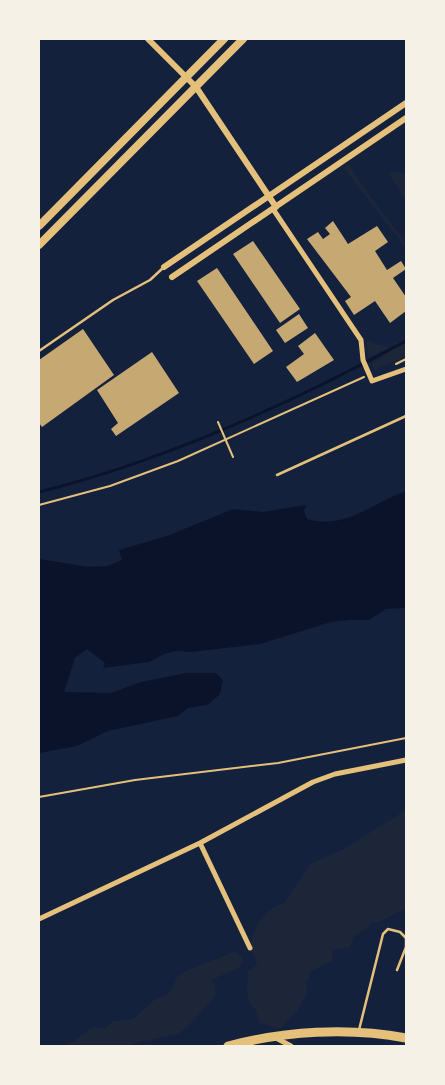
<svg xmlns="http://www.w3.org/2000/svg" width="445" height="1085" font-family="'Zilla Slab',serif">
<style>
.green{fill:#1d2539}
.water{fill:#0b132b}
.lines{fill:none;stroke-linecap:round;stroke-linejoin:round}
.stream{stroke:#0b132b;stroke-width:3}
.building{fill:#c6a872}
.path{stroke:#e5c07b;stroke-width:2}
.service{stroke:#e5c07b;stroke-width:2.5}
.minor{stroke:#e5c07b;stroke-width:5}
.tertiary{stroke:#e5c07b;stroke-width:6}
.primary{stroke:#e5c07b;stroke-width:8}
.trunk{stroke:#e5c07b;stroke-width:9}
</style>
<rect width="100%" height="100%" fill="#14213d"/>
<path class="green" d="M349,164L361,184L406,244V248L343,167Z
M398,172L406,174V201L388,173Z
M370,340L375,344L391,348L398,342L406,344V356L375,370L372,363L385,356L383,350L369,358L366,343Z
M406,810V908L381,921L370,923L367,929L354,936L350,947L333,950L332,961L309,972L308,981L305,983L307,987L306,997L302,1000C300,1014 288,1017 281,1029L259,1023L256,1010C243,1001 248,985 248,971L257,965C256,959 252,954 251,949C249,931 267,907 284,903L310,864L342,850Z
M235,952L241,956L243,961L239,968L211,980L215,987V997L187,1027L178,1034L134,1043L133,1046H67L93,1027L104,1029L113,1021C140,1020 134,1017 152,1002C157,997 165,997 169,993C174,989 174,980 178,976C181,972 228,954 235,952Z"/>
<path class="water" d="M406,491V608L386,609L369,620H350L331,622L260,644L191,652L177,651L164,654L149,662L103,668L105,663L87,649L75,658L64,692L111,693L141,682L186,673H216L223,680L220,694L207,705L188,708L178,716L108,731L77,746L39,753V559L89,567L107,566L122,560L119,550L167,536L233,509L263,512L306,505L304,511L307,519C346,530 372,503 406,491Z"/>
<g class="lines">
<path class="stream" d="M39,492C167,460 290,404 406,341"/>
</g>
<path class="building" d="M333,221L348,244L377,226L388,242L375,251L387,270L401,261L406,269L393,278L406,297V311L390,323L375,301L354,315L345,301L351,297L307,239L318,232L323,239L330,234L325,228Z
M253,241L300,309L280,323L233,254Z
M217,268L273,351L254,364L197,281Z
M299,314L308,328L285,343L276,330Z
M83,329L114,375L42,427L39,423V360Z
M315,333L334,360L297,382L286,367L304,354L298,346Z
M152,352L179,393L116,436L111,429L118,423L97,390Z"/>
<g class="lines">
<path class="path" d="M396,364L406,359
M218,422L233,457
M39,505L110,486L178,461L364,377
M39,797L135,780L278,763L406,738"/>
<path class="service" d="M39,351L113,300L150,280L164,267
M277,475L406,416
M359,1030L383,934L388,929L400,932L406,938V947L397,970"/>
<path class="minor" d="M273,209L361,340L363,360L372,381L406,369
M200,843L250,948
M39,919L200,843L313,782L335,774L406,760
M276,1038L291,1046"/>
<path class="tertiary" d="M148,39L196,87L276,207
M164,267L406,103
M172,277L406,118"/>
<path class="primary" d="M39,226L224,39
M39,245L243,39"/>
<path class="trunk" d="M228,1046C285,1031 348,1027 406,1038"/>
</g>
<rect width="445" height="1085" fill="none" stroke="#f6f1e7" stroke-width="80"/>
</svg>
